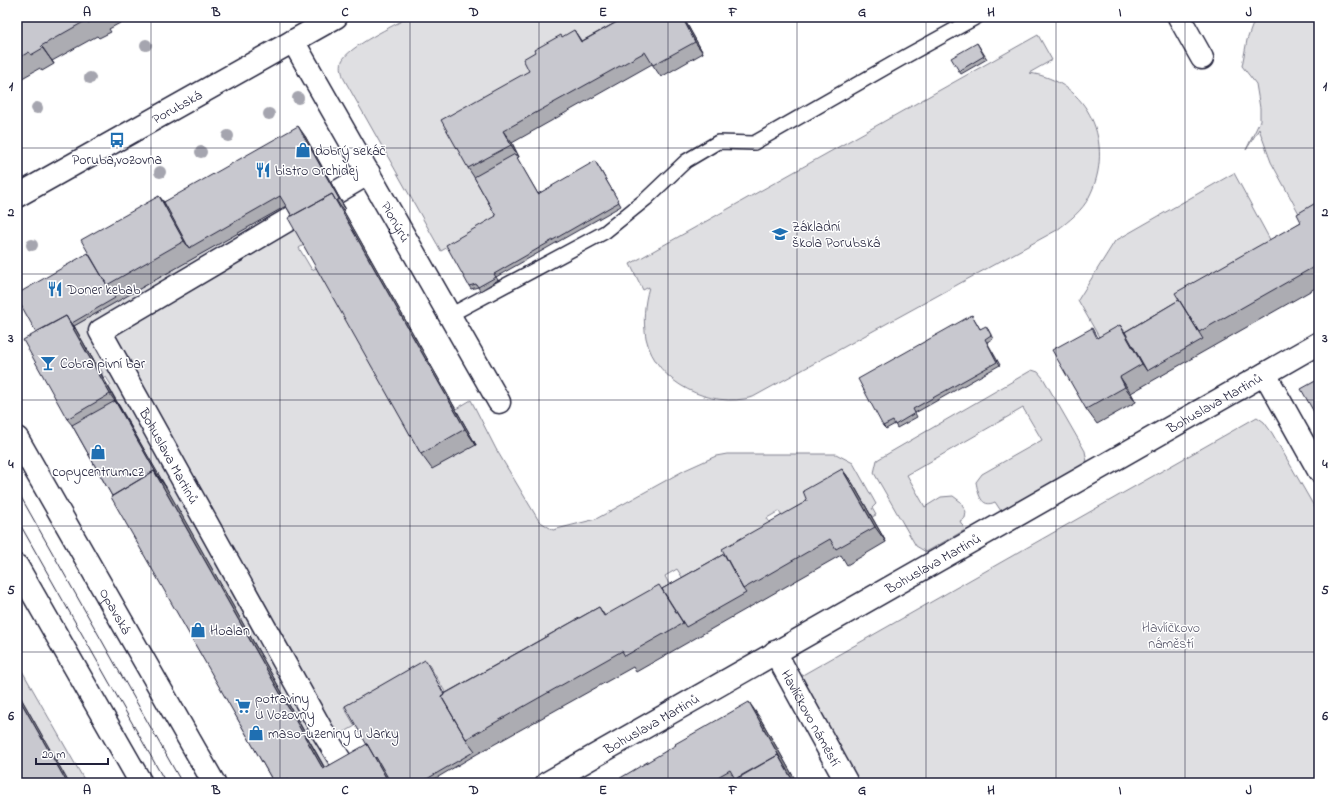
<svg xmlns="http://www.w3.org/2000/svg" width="1336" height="800" font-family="'Indie Flower',sans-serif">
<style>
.green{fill:#dfdfe2;stroke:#80808e}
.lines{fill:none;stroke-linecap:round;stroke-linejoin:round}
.lane-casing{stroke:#22223b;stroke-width:16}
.street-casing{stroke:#22223b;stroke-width:25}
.secondary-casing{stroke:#22223b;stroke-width:25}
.lane{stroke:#fff;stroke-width:13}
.street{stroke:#fff;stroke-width:22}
.secondary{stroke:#fff;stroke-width:22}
.tram{stroke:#22223b;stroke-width:1}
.tree{fill:#a5a5af}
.wall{fill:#acacb2;stroke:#22223b}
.shaded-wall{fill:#8c8c91;stroke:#22223b}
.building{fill:#c8c8cf;stroke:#22223b}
.grid{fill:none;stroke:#22223b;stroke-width:1;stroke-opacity:0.55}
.labels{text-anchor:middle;stroke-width:3;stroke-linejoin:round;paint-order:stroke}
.street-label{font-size:14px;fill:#22223b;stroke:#fff}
.poi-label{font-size:14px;fill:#22223b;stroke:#fff;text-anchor:start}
.park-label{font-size:14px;fill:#5b5b6d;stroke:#fff}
.neatline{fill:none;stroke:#22223b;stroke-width:1.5}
.grid-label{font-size:13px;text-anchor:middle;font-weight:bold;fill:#22223b}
</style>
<rect width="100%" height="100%" fill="#fff"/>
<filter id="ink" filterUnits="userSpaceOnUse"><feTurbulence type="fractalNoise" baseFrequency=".025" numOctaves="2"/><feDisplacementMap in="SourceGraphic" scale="8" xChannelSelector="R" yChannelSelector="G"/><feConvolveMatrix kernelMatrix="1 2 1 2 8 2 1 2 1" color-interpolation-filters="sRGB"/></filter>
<g filter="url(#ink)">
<path class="green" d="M409,17H655L449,132L498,219L441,251L344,79C342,73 340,67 342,61C348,47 395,25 409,17Z
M1252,17H1319V223L1308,230L1271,162L1259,129L1246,150L1260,121V108L1256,84L1242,66L1247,40L1254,21Z
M1038,35L1052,60L1029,73C1089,81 1116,145 1089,197C1083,210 1069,221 1057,230L753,397C711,409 656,384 646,338C643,320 644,305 649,287L643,290L630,264Z
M1234,173L1274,247L1103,344L1078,300L1115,241Z
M286,205L305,244L299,248L312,270L318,267L476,445L456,410V409L471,400L496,449L539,521L553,530L596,519L685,470L716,456L727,454H836L853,463L876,504L872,508L876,515L872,517L850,479L830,490L785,523L779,511L767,518L773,529L684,580L677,569L665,576L671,588L456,710L426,660L344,707L355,726L338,736L332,782L298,721L300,720L295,711L293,712L285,699L108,387L111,385L106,377L103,378L102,374L103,373L99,366L97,367L74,326Z
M1032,370L1038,372L1043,378L1085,451L1087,462L1001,511L995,502C981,509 978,493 976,482L982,474L1042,440L1023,408L907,475L925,507L941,497L953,496L961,502L966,512L965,518L960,521L965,530L926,552L916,546L874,473L877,460Z
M1257,417L1264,422L1272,433L1319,515V783H855L799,677Z
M17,662L86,783H69L17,691Z"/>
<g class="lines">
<defs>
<path id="lane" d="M450,315L605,232L646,199L686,161L718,142L754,143L899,60L977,17"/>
<g id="street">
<path d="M1179,17L1202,58"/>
<path id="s1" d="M293,41L499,402"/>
<path d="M337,192L369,173"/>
<path id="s2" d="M17,196L336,17"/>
<path id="s3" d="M293,217L100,331L324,734L350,776"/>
<path d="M1265,374L1319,471"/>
<path id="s4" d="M775,652L847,783"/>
<path id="s5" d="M547,783L1319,343"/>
</g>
<g id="secondary">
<path id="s6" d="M17,438L214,783"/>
<path d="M17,566L141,783"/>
</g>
</defs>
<use href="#lane" class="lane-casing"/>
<use href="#street" class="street-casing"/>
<use href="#secondary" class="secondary-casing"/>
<use href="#lane" class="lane"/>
<use href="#street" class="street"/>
<use href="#secondary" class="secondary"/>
<path class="tram" d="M17,490L182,783
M17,519L166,783"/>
</g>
<g class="tree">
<circle cx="146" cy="45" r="6"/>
<circle cx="90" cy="78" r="6"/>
<circle cx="298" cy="98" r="6"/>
<circle cx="37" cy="108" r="6"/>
<circle cx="269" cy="114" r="6"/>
<circle cx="228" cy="136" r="6"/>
<circle cx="201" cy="152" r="6"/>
<circle cx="160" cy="172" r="6"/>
<circle cx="32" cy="245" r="6"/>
</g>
<path class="wall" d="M17,17H131L109,29L111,32L99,38L97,36L52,61L54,64L42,71L40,68L17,81Z
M626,17H683L703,53L661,77L652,64L512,143L519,157L517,158L538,194L597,164L621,206L496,277L498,280L480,291L478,287L471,289L469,286L496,216L474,177L468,168L529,71L562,37L582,41Z
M942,17H954L945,22Z
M977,43L987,59L961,74L959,71Z
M305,136L345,208L343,210L476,445L432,469L421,454L286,206L74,326L325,768L367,745L427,664L444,694L599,607L605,616L662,589L724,554L807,501L842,469L853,484L886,542L847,565L841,555L636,672L633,667L477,754L428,783H274L112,496L72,425L67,419L36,332L88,253L159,196L164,202Z
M1319,201V286L1131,393L1136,402L1097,424L1086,409L1098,337L1125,332L1179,300L1301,222Z
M972,315L980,329H988L993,339L987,342L1000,365L915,413L917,417L897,428L895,424L886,429L883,426Z
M760,718L797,783H612Z"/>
<path class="shaded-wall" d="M682,17H683L703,53L695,42Z
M574,30L582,42H581Z
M41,46L52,61L54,64L43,48Z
M298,126L305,136L345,208L339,199Z
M503,131L512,143L519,157L511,145Z
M332,194L343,210L476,445L465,429Z
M159,196L170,212L189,248L184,241Z
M66,316L74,326L121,410L110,394Z
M1120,325L1131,341L1147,371L1142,364Z
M1120,377L1131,393L1136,402L1125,387Z
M115,401L121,410L166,487L159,478Z
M842,469L853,484L886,542L875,527Z
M154,471L166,487L333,783L323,769Z
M17,691L69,783H67L66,781L17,695Z
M749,702L760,718L797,783H794Z
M367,744L379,760L391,783H389Z"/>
<path class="building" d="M17,17H98L88,23L87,20L41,46L43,48L31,55L29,52L17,59Z
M626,17H682L695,42L653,65L645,52L503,131L511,145L468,168L441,120L529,71L523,59L535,52L534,50L561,35L562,37L574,30L581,42Z
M977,43L984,56L959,71L951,58Z
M298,126L339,199L336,201L332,194L292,216L280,196L189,248L164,202Z
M515,154L538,194L595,161L619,202L494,274L496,277L478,287L476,284L469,286L446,245L496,216L474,177Z
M332,194L465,429L421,454L288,218Z
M159,196L184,241L107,285L81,240Z
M1319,201V264L1199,332L1175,293L1301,222L1297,214Z
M88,253L107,285L115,298L72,323L75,329L66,316L36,332L17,298V294Z
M1179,300L1203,339L1147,371L1125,332Z
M972,315L980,329L986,326L991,335L985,339L997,362L913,409L915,413L895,425L893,421L883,426L858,379Z
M66,316L110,394L67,419L23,340Z
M1120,325L1142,364L1120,377L1125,387L1086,409L1052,350L1092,328L1097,338Z
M1319,379V421L1301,389Z
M115,401L159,478L154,471L112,496L72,425Z
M842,469L875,527L836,549L830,539L743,589L722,549L807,501L803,491Z
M154,471L323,769L367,744L389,783H290L288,779L282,783H274L111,497Z
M724,554L743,589L746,593L686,627L662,589Z
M659,585L683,623L625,656L622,651L466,739L441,696L599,607L604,616Z
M425,660L444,694L441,696L466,739L475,751L420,783H391L376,757L375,758L367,744V745L345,706Z
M17,695L66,781L63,783H21L17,776Z
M749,702L780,758L778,755L735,779L730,770L707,783H612L676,745L675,744Z
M778,755L794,783H737L735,780Z"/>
</g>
<path class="grid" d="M151,17V783M280,17V783M410,17V783M539,17V783M668,17V783M797,17V783M926,17V783M1056,17V783M1185,17V783M17,148H1319M17,274H1319M17,400H1319M17,526H1319M17,652H1319"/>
<defs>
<symbol id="bus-bare" viewBox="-9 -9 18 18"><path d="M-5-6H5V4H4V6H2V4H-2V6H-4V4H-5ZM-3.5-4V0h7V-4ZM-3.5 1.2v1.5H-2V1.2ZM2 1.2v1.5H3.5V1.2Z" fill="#1f6fb2" stroke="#fff" stroke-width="2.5" paint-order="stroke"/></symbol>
<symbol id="shop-bare" viewBox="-9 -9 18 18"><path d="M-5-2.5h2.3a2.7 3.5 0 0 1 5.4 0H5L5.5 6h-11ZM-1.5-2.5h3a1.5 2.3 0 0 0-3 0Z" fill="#1f6fb2" stroke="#fff" stroke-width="2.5" paint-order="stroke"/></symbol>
<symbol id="restaurant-bare" viewBox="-9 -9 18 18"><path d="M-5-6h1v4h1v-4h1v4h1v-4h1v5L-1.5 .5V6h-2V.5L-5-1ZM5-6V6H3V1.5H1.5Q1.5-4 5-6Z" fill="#1f6fb2" stroke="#fff" stroke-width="2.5" paint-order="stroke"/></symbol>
<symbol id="school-bare" viewBox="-9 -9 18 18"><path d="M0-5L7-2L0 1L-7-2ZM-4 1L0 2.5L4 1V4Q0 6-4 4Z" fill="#1f6fb2" stroke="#fff" stroke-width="2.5" paint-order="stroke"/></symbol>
<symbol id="bar-bare" viewBox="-9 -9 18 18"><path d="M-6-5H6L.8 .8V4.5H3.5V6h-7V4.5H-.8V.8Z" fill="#1f6fb2" stroke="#fff" stroke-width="2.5" paint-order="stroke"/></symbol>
<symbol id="supermarket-bare" viewBox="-9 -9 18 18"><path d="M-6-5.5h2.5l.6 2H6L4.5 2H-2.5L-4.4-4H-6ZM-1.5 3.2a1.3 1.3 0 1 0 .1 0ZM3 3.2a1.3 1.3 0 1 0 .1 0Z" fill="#1f6fb2" stroke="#fff" stroke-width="2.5" paint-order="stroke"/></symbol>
</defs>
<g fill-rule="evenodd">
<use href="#bus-bare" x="106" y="129" width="22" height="22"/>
<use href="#shop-bare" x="292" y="139" width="22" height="22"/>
<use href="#restaurant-bare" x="252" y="159" width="22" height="22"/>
<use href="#school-bare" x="769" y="223" width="22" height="22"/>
<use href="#restaurant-bare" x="44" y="278" width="22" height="22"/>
<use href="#bar-bare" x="37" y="352" width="22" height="22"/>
<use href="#shop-bare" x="87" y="441" width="22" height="22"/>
<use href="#shop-bare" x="187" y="619" width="22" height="22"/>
<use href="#supermarket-bare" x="232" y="695" width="22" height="22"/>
<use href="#shop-bare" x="245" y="722" width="22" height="22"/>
</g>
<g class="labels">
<g class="street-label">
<text dy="5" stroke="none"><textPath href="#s2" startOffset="183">Porubská</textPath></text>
<text dy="5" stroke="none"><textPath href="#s1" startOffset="208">Pionýrů</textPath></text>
<text dy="5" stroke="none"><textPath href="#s5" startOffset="768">Bohuslava Martinů</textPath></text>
<text dy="5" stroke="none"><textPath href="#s3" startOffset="367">Bohuslava Martinů</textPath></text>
<text dy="5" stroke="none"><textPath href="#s5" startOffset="444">Bohuslava Martinů</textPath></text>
<text dy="5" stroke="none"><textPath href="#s6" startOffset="199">Opavská</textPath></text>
<text dy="5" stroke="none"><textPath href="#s4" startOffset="75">Havlíčkovo náměstí</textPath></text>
<text dy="5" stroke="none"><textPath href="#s5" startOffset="120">Bohuslava Martinů</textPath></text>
</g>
<g class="poi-label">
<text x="315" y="155">dobrý sekáč</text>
<text x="117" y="164" text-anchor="middle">Poruba,vozovna</text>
<text x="275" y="175">bistro Orchidej</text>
<text x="792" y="231">Základní<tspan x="792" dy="16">škola Porubská</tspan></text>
<text x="67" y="294">Doner kebab</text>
<text x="60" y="368">Cobra pivní bar</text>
<text x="98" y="476" text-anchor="middle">copycentrum.cz</text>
<text x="210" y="635">Hoalan</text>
<text x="255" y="703">potraviny<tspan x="255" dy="16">U Vozovny</tspan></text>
<text x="268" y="738">maso-uzeniny U Jarky</text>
</g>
<g class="park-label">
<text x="1171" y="632">Havlíčkovo<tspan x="1171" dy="16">náměstí</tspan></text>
</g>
</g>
<rect width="1336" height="800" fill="none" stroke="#fff" stroke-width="44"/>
<path d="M36 758v6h72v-6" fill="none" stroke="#22223b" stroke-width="2"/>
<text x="42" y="758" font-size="12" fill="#22223b" stroke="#ffffff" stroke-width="3" paint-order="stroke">20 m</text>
<rect x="22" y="22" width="1292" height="756" class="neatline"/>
<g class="grid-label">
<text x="87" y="16">A</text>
<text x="216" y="16">B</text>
<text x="345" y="16">C</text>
<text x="474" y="16">D</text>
<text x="603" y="16">E</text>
<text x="733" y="16">F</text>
<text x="862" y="16">G</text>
<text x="991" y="16">H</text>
<text x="1120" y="16">I</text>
<text x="1249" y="16">J</text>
<text x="11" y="90">1</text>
<text x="1325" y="90">1</text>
<text x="11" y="216">2</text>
<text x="1325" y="216">2</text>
<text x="11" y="342">3</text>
<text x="1325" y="342">3</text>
<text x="11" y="468">4</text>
<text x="1325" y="468">4</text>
<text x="11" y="594">5</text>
<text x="1325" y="594">5</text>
<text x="11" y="720">6</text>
<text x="1325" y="720">6</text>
<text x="87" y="794">A</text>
<text x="216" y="794">B</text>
<text x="345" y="794">C</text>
<text x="474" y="794">D</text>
<text x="603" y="794">E</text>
<text x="733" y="794">F</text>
<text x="862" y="794">G</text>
<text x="991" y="794">H</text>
<text x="1120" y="794">I</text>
<text x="1249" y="794">J</text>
</g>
</svg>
